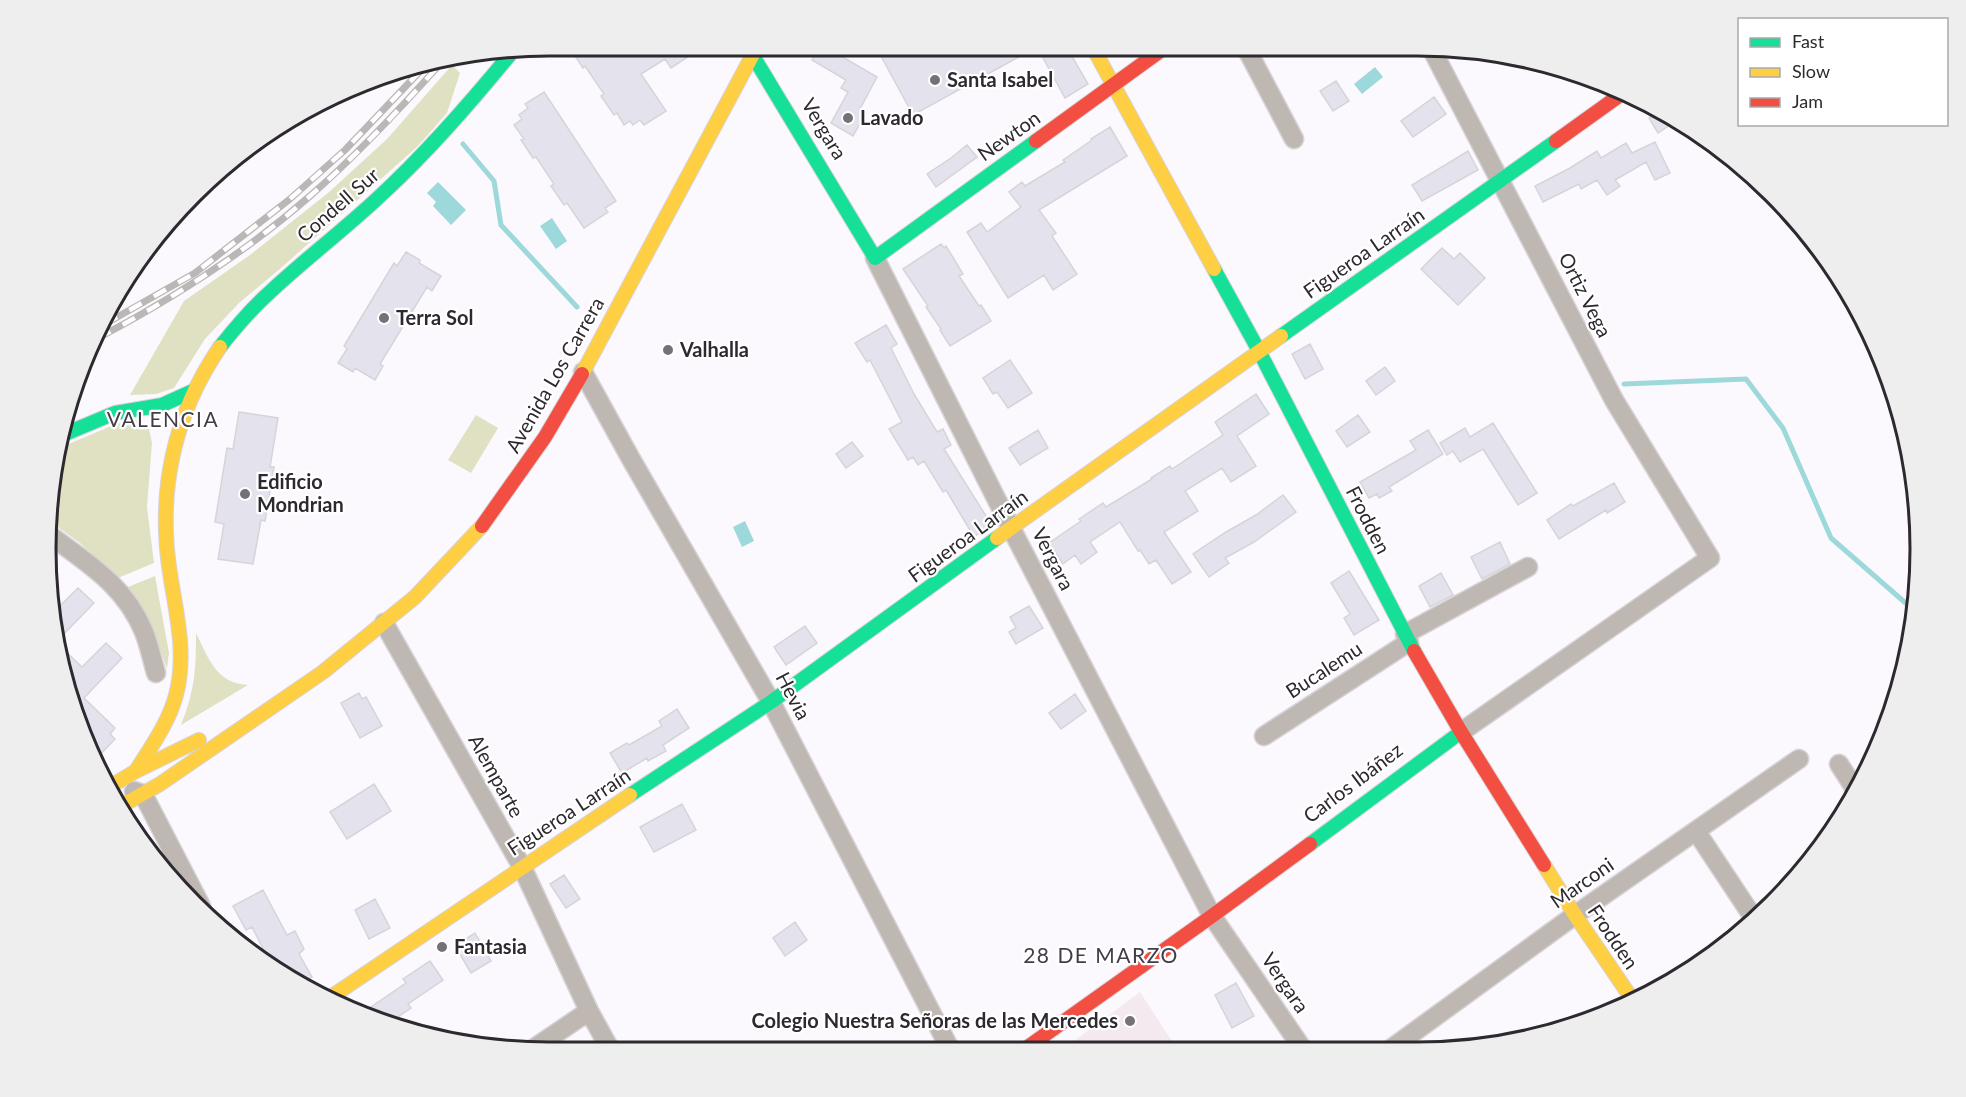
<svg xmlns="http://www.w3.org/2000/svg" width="1966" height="1097" font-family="Lato,sans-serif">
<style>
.education{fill:#f5e9f0}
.green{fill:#dfe1c2}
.water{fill:#9dd8da}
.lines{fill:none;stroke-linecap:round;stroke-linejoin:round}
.stream{stroke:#9dd8da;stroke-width:5}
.building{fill:#e4e2ec;stroke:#d5d4d9;stroke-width:1.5}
.street-casing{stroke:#d7d4d8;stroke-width:21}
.fast-casing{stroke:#d7d4d8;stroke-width:16}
.slow-casing{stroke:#d7d4d8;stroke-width:16}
.jam-casing{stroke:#d7d4d8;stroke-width:16}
.street{stroke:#bfb8b2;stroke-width:18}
.fast{stroke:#16e098;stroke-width:14}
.slow{stroke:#ffcf43;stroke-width:14}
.jam{stroke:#f24e42;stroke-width:14}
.rail-casing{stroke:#bbb7b7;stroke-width:7}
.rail{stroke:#fff;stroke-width:4.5;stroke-dasharray:14;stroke-linecap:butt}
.poi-dot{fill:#757277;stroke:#fff;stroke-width:2}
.labels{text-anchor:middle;stroke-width:4.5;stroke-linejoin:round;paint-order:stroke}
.poi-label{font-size:20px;font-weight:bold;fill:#2d292f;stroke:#fff;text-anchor:start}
.street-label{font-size:20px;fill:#2d292f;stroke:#fff}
.neighbourhood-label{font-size:21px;letter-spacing:1.5px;fill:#433c49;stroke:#fff}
.rim{fill:none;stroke:#2d292f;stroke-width:3}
</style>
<rect width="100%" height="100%" fill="#fcf9fe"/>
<path class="education" d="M1140,992L1177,1049H1063Z"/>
<path class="green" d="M452,65L460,73L447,113L418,146L281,268L239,303L205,339L174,388L156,394L130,395L184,301L250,255L328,193L387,139Z
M476,415L498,428L471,473L448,460Z
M139,419L149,429L152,443L147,507L154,563L118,578L80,543L52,523L59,448L116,424Z
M155,576L169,653L167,669C156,637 149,614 128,587Z
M196,633C209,659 216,683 248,685L181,725C195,690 196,669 196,633Z"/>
<path class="water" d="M1375,67L1383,77L1362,94L1354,84Z
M438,182L466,210L451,225L433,206L436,202L427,193Z
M552,218L567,241L556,249L540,226Z
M745,521L754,541L742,547L733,527Z"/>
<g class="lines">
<path class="stream" d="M463,144L494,181L501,225L577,307
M1624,384L1746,379L1783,428L1831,538L1917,613"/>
</g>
<path class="building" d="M568,45H706L671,68L665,59L641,74L666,111L644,125L640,120L633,125L630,121L624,125L617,113L614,115L601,96L604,94L585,66L583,68Z
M821,45H836L844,50L841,56L877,77L860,109L866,113L853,136L831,123L848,92L841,88L846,80L812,60Z
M875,45L1066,46L1088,84L1065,98L1037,47L913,115Z
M1336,81L1349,101L1333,111L1320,91Z
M544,92L616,201L605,208L608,212L584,228L567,203L564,205L551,186L554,184L536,157L533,158L521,140L524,139L514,125L522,119L519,115L528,108L525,104Z
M1434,97L1446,114L1413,137L1401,121Z
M1662,110L1679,119L1658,133L1649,118Z
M1110,127L1127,156L1039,210L1056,233L1052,236L1077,274L1053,290L1044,275L1008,298L967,232L981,223L987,232L1021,207L1009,192L1022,182L1025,186L1065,162L1063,160L1092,140L1091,139Z
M1655,142L1670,173L1655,180L1646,162L1615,180L1620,186L1607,195L1597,180L1581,189L1579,184L1543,202L1535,186L1570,168L1597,151L1601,158L1626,143L1632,153Z
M967,145L977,157L936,187L927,174L951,158Z
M1468,151L1478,170L1422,201L1412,185Z
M941,244L944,248L946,246L963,274L959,276L979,306L981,305L991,321L950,346L940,330L941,329L926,307L928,306L903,269Z
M1442,248L1454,259L1460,253L1485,278L1458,305L1421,269Z
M406,252L420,260L419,263L441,276L432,291L427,287L380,364L383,366L375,380L355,368L353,372L338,363L347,349L344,346L394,263L397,266Z
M886,325L897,344L891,348L914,394L937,432L943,429L951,445L944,449L991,524L974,537L946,490L943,492L924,461L918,465L913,457L908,460L889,429L902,422L870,360L867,362L855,343Z
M1310,344L1323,369L1305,379L1292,354Z
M1010,360L1032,393L1008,408L997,392L993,394L983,378Z
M1385,367L1395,381L1376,395L1366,381Z
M1256,394L1269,414L1237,436L1256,466L1231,482L1222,468L1185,491L1198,511L1164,532L1191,572L1172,584L1156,560L1149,564L1140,550L1138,551L1120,522L1090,542L1097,552L1081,564L1075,555L1063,564L1049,543L1081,521L1079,519L1103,503L1106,507L1152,479L1151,478L1170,466L1172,469L1223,435L1215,422Z
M239,412L278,418L270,467H274L265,521L261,520L253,564L218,559L224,524L215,522L227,448L233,449Z
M1358,415L1370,432L1347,447L1336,431Z
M1493,423L1537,493L1518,505L1483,449L1460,462L1453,451L1447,455L1440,443L1465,428L1470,437Z
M1038,430L1048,448L1020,465L1009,448Z
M1428,430L1443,454L1389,487L1392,491L1379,498L1377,494L1369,498L1360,482L1416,450L1410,441Z
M852,442L863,456L846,468L836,454Z
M1614,483L1625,502L1607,513L1606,510L1559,539L1547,520L1571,504L1573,506Z
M1283,495L1296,512L1254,542L1225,558L1229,563L1209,577L1193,554L1226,532L1256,515Z
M1500,542L1510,564L1482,579L1471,557Z
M1349,571L1379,620L1354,635L1344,618L1350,614L1331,583Z
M1441,573L1453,595L1430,607L1419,586Z
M78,588L94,603L59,639L53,613Z
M1029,606L1043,628L1016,644L1009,632L1016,628L1010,617Z
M805,626L817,643L786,665L774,647Z
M106,643L122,658L84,698L115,728L110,734L115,739L95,760L83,741L91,732L78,719L61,647L82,667Z
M359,693L362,699L366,697L382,726L360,738L341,703Z
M1075,694L1086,711L1061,729L1049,713Z
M677,709L689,728L663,745L666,751L648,761L647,758L622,773L610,753L627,743L629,745L662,726L659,721Z
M374,784L391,811L347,839L330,812Z
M682,804L696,830L654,852L640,827Z
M564,875L580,899L566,908L550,884Z
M263,890L287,935L295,931L304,949L299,954L312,977L297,985L271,964L252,927L246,930L233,906Z
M375,899L390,928L369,939L355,910Z
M795,922L807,940L785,956L773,938Z
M475,933L491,961L471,973L455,946Z
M430,961L443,980L408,1004L411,1008L386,1025L382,1023L371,1007L406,983L403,979Z
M1236,983L1254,1016L1232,1028L1215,995Z"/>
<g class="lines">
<defs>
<path id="street" d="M1245,46L1294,139
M1430,46L1614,400L1710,558L1461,732
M875,258L1011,528L1212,916L1302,1048
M583,372L631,459L771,702L950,1049
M51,536C89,564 125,586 144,632C149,645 152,659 156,673
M384,623L522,867L589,1011L611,1051
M1405,634L1528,567
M1264,736L1409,642
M1839,764L1857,792
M134,791L143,794L201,906
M1696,831L1755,920
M1392,1048L1575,915L1799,759
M530,1051L589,1011"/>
<path id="fast" d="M753,56L875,258L1036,141
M1214,269L1259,351L1414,651
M1281,336L1556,141
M220,347C235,328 251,309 269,293C305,259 344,230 380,196C428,152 471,102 513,51
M60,436L115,413L162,405L193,391
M630,795L771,702L997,538
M1310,844L1461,732"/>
<path id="slow" d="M1092,46L1214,269
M582,374L758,45
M997,538L1281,336
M136,771C151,747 169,722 176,695C187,654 176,613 170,573C157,492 174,414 220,347
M111,786L136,771L199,740
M123,805L160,784L323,672L415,597L482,526
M1544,865L1575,915L1632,999
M328,999L630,795"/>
<path id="jam" d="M1036,141L1167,46
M1556,141L1623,93
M482,526L545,437L582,374
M1414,651L1461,732L1544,865
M1025,1049L1212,916L1310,844"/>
</defs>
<use href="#street" class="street-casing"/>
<use href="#fast" class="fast-casing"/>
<use href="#slow" class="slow-casing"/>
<use href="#jam" class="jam-casing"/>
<use href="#street" class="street"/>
<use href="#fast" class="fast"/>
<use href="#slow" class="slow"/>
<use href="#jam" class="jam"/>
<defs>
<path id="rail" d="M105,324L195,273L290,199L345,150L426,65
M98,338C174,298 246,252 310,196C357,155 400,109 441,63"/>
</defs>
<use href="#rail" class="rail-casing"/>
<use href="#rail" class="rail"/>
</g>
<g class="poi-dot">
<circle cx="935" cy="80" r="6"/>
<circle cx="848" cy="118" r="6"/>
<circle cx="384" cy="318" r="6"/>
<circle cx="668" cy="350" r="6"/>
<circle cx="245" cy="494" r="6"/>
<circle cx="442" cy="947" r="6"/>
<circle cx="1130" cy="1021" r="6"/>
</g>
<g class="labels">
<g class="poi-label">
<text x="947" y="87">Santa Isabel</text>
<text x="860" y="125">Lavado</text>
<text x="396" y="325">Terra Sol</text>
<text x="680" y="357">Valhalla</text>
<text x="257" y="489">Edificio<tspan x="257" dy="23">Mondrian</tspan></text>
<text x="454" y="954">Fantasia</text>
<text x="1118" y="1028" text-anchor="end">Colegio Nuestra Señoras de las Mercedes</text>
</g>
<g class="street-label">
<text transform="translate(824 129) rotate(59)" y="7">Vergara</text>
<text transform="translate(1009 136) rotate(-35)" y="7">Newton</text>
<text transform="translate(338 205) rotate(-41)" y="7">Condell Sur</text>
<text transform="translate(1364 253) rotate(-35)" y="7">Figueroa Larraín</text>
<text transform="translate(1585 295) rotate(63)" y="7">Ortiz Vega</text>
<text transform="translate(555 375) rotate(-60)" y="7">Avenida Los Carrera</text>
<text transform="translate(1368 520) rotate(63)" y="7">Frodden</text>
<text transform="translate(968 536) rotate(-36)" y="7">Figueroa Larraín</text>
<text transform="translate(1053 559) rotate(63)" y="7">Vergara</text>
<text transform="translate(1324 670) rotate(-33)" y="7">Bucalemu</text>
<text transform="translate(793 696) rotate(62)" y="7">Hevia</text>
<text transform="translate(496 776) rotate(61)" y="7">Alemparte</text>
<text transform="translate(1353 783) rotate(-37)" y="7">Carlos Ibáñez</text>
<text transform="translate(569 812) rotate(-33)" y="7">Figueroa Larraín</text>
<text transform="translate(1582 883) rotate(-35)" y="7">Marconi</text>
<text transform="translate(1613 937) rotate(56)" y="7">Frodden</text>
<text transform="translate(1285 983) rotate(56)" y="7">Vergara</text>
</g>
<g class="neighbourhood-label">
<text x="163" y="427">VALENCIA</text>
<text x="1101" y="963">28 DE MARZO</text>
</g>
</g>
<path d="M0 0H1966V1097H0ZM549 56H1417A493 493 0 0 1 1910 549V549A493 493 0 0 1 1417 1042H549A493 493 0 0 1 56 549V549A493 493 0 0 1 549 56Z" fill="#eee" fill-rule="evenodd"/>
<path class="rim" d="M549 56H1417A493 493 0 0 1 1910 549V549A493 493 0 0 1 1417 1042H549A493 493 0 0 1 56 549V549A493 493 0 0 1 549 56Z"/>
<rect x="1738" y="18" width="210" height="108" fill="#ffffff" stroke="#aba9ac" stroke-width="1.5"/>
<rect x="1750" y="38" width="30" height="9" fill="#16e098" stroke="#aba9ac" stroke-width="1.5"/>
<text x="1792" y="48" font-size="18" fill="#2d292f">Fast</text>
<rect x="1750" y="68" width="30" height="9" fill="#ffcf43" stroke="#aba9ac" stroke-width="1.5"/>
<text x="1792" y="78" font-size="18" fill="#2d292f">Slow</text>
<rect x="1750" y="98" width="30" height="9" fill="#f24e42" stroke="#aba9ac" stroke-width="1.5"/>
<text x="1792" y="108" font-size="18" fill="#2d292f">Jam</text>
</svg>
